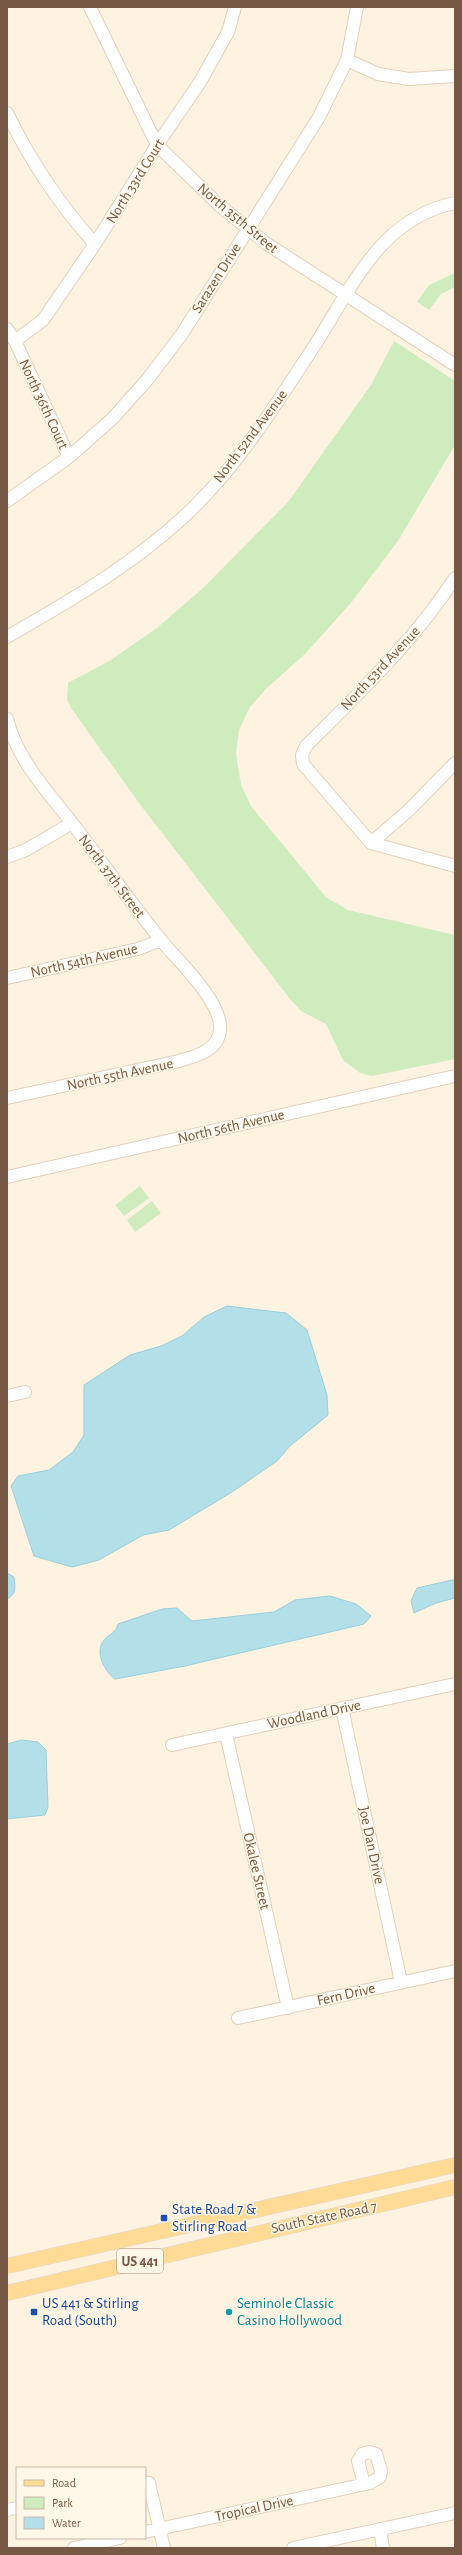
<svg xmlns="http://www.w3.org/2000/svg" width="462" height="2555" font-family="'Alegreya Sans',sans-serif">
<style>
.green{fill:#cfecbe}
.water{fill:#b3dfe9;stroke:#99cfdb}
.lines{fill:none;stroke-linecap:round;stroke-linejoin:round}
.minor-casing{stroke:#e3cfbb;stroke-width:14}
.major-casing{stroke:#ded7d2;stroke-width:16}
.minor{stroke:#fff;stroke-width:12}
.major{stroke:#ffdb96;stroke-width:15}
.transit-dot{fill:#1a4fb4;stroke:#fff7e8;stroke-width:1.5}
.culture-dot{fill:#0f9aa8;stroke:#fff7e8;stroke-width:1.5}
.labels{text-anchor:middle;stroke-width:3;stroke-linejoin:round;paint-order:stroke}
.shield{fill:#fff7e8;stroke:#a08876;stroke-width:1}
.shield-label{font-size:14px;font-weight:bold;fill:#775845}
.street-label{font-size:15px;fill:#775845;stroke:#fff7e8}
.transit-label{font-size:15px;fill:#164399;stroke:#fff7e8;text-anchor:start}
.culture-label{font-size:15px;fill:#0d838f;stroke:#fff7e8;text-anchor:start}
</style>
<rect width="100%" height="100%" fill="#fef3e0"/>
<path class="green" d="M455,273V287L441,294L429,310L417,302L429,285Z
M394,341L455,381V445L398,541L350,604L305,654L267,688L250,707L239,730L236,754L241,785L251,806L326,897L348,910L455,935V1059L372,1076L360,1073L343,1060L326,1024L301,1011L290,999L139,803L71,708L67,699L68,683L111,660L158,627L203,588L288,502L371,385Z
M140,1186L149,1198L124,1216L115,1205Z
M152,1201L161,1213L135,1232L127,1220Z"/>
<path class="water" d="M227,1306L286,1313L307,1330L327,1395L328,1415L290,1446L277,1461L232,1492L169,1530L143,1535L99,1560L72,1567L34,1556L11,1486L18,1476L49,1470L73,1452L84,1435V1385L130,1355L161,1346L182,1336L204,1317Z
M7,1573L14,1577C15,1587 17,1594 7,1599Z
M452,1580H455V1598L436,1603L414,1613L411,1601L417,1588Z
M330,1596L356,1604L371,1616L364,1624L185,1666L115,1679C105,1672 94,1652 104,1640C109,1634 116,1633 118,1624L162,1609L177,1608L192,1621L274,1612L295,1600Z
M22,1740L38,1742L46,1750L48,1807L45,1815L7,1819V1744Z"/>
<g class="lines">
<defs>
<path id="minor" d="M90,7L157,145L219,205L267,244L455,365
M347,60L378,74L409,79L455,76
M7,113C31,162 59,204 95,244
M7,329L15,341L69,457
M15,341L43,320L95,244L157,145L200,82L228,32L235,7
M7,501L69,457L112,419L147,380L182,334L319,117L347,60L357,7
M455,578C414,641 359,693 306,746L302,755L303,764L371,843L455,866
M7,637C73,599 141,560 196,505C240,461 275,406 309,354C349,295 377,218 455,203
M7,719C18,762 50,794 76,828C104,865 131,902 160,939C177,960 223,1002 220,1030C218,1051 196,1056 179,1061L7,1098
M371,843L409,810L455,763
M7,857L26,850L72,823
M7,978L138,949L161,940
M7,1177L455,1076
M7,1396L25,1392
M342,1708L401,1982
M226,1734L288,2008
M172,1745L455,1684
M238,2018L455,1971
M145,2483H149L164,2548
M7,2510L17,2508
M380,2529L383,2548
M145,2532L370,2483L380,2477L381,2471L376,2454L369,2452L362,2454L358,2461L364,2484
M74,2548L120,2538
M293,2548L455,2513"/>
<path id="major" d="M7,2266L455,2165
M7,2293L455,2187"/>
</defs>
<use href="#minor" class="minor-casing"/>
<use href="#major" class="major-casing"/>
<use href="#minor" class="minor"/>
<use href="#major" class="major"/>
</g>
<g class="transit-dot">
<rect x="160" y="2214" width="8" height="8" rx="2"/>
<rect x="30" y="2308" width="8" height="8" rx="2"/>
</g>
<circle class="culture-dot" cx="229" cy="2312" r="4"/>
<g class="labels">
<rect class="shield" x="117" y="2249" width="46" height="24" rx="3"/>
<g class="shield-label">
<text x="140" y="2266">US 441</text>
</g>
<g class="street-label">
<text transform="translate(135 181) rotate(-58)" y="5">North 33rd Court</text>
<text transform="translate(238 218) rotate(40)" y="5">North 35th Street</text>
<text transform="translate(216 278) rotate(-58)" y="5">Sarazen Drive</text>
<text transform="translate(44 404) rotate(65)" y="5">North 36th Court</text>
<text transform="translate(250 436) rotate(-53)" y="5">North 52nd Avenue</text>
<text transform="translate(380 668) rotate(-47)" y="5">North 53rd Avenue</text>
<text transform="translate(112 876) rotate(53)" y="5">North 37th Street</text>
<text transform="translate(84 960) rotate(-13)" y="5">North 54th Avenue</text>
<text transform="translate(120 1074) rotate(-12)" y="5">North 55th Avenue</text>
<text transform="translate(231 1126) rotate(-13)" y="5">North 56th Avenue</text>
<text transform="translate(314 1714) rotate(-12)" y="5">Woodland Drive</text>
<text transform="translate(372 1845) rotate(78)" y="5">Joe Dan Drive</text>
<text transform="translate(257 1871) rotate(77)" y="5">Okalee Street</text>
<text transform="translate(346 1994) rotate(-13)" y="5">Fern Drive</text>
<text transform="translate(324 2217) rotate(-12)" y="5">South State Road 7</text>
<text transform="translate(254 2508) rotate(-12)" y="5">Tropical Drive</text>
</g>
<g class="transit-label">
<text x="172" y="2214">State Road 7 &amp;<tspan x="172" dy="17">Stirling Road</tspan></text>
<text x="42" y="2308">US 441 &amp; Stirling<tspan x="42" dy="17">Road (South)</tspan></text>
</g>
<g class="culture-label">
<text x="237" y="2308">Seminole Classic<tspan x="237" dy="17">Casino Hollywood</tspan></text>
</g>
</g>
<rect width="462" height="2555" fill="none" stroke="#775845" stroke-width="16"/>
<rect x="16" y="2467" width="130" height="72" fill="#fff7e8" stroke="#c9b7a7"/>
<rect x="24" y="2480" width="20" height="6" fill="#ffdb96" stroke="#c9b7a7"/>
<text x="52" y="2487" font-size="12" fill="#775845">Road</text>
<rect x="24" y="2497" width="20" height="12" fill="#cfecbe" stroke="#c9b7a7"/>
<text x="52" y="2507" font-size="12" fill="#775845">Park</text>
<rect x="24" y="2517" width="20" height="12" fill="#b3dfe9" stroke="#c9b7a7"/>
<text x="52" y="2527" font-size="12" fill="#775845">Water</text>
</svg>
